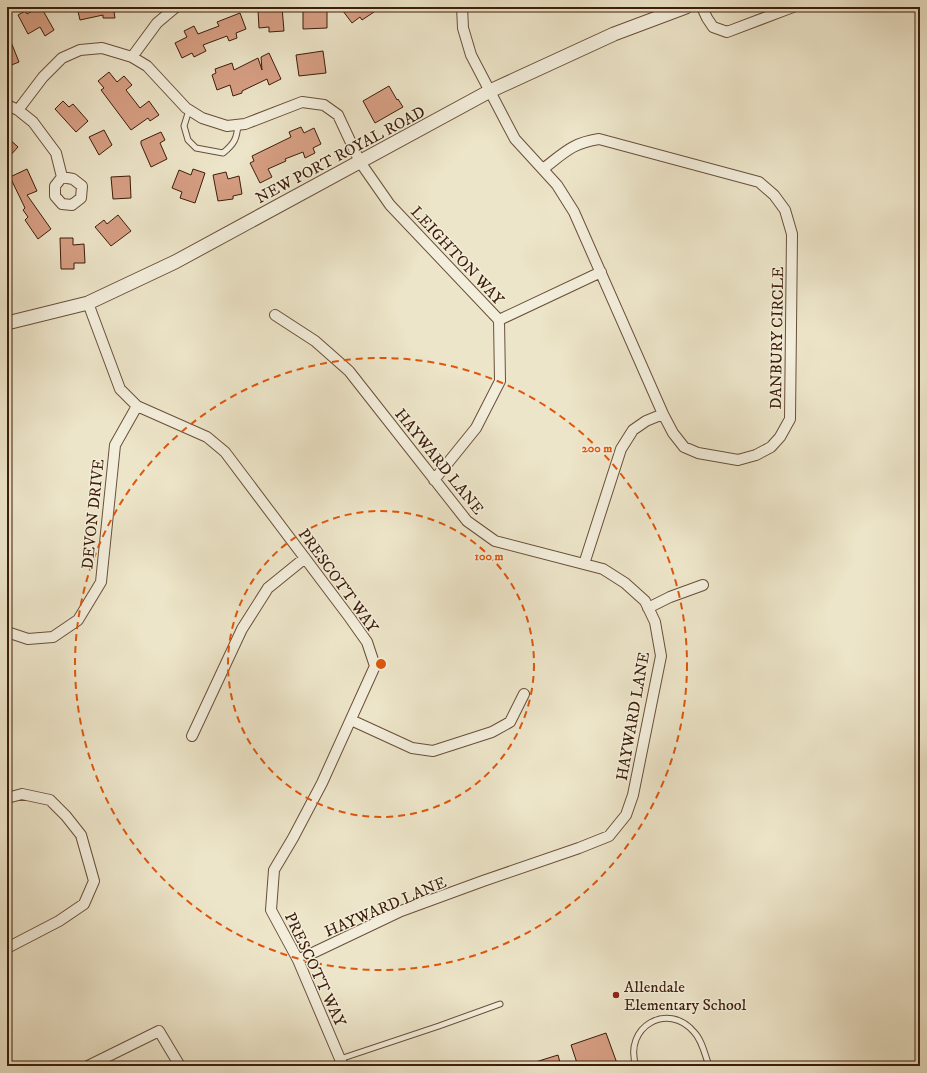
<svg xmlns="http://www.w3.org/2000/svg" width="927" height="1073" font-family="'IM FELL DW Pica',serif">
<style>
.building{fill:#d79f84;stroke:#3d1d09}
.lines{fill:none;stroke-linecap:round;stroke-linejoin:round}
.service-casing{stroke:#694f39;stroke-width:7}
.minor-casing{stroke:#694f39;stroke-width:12}
.tertiary-casing{stroke:#694f39;stroke-width:15}
.service{stroke:#f3eedc;stroke-width:5}
.minor{stroke:#f3eedc;stroke-width:10}
.tertiary{stroke:#f3eedc;stroke-width:13}
.ring{fill:none;stroke:#df560c;stroke-width:2;stroke-dasharray:7 5}
.poi-dot{fill:#8f2418;stroke:#f3eedc;stroke-width:1.5}
.labels{text-anchor:middle;stroke-width:3;stroke-linejoin:round;paint-order:stroke}
.street-label{font-size:16px;fill:#3d1d09;stroke:#f3eedc}
.poi-label{font-size:16px;fill:#3d1d09;stroke:#f3eedc;text-anchor:start}
.centre{fill:#df560c;stroke:#f3eedc;stroke-width:2}
.ring-label{font-size:12px;text-anchor:middle;font-weight:bold;fill:#df560c;stroke:#f3eedc;stroke-width:3;stroke-linejoin:round;paint-order:stroke}
</style>
<rect width="100%" height="100%" fill="#ede5c9"/>
<filter id="stains"><feTurbulence type="fractalNoise" baseFrequency=".005" numOctaves="4"/><feColorMatrix values="0 0 0 0 .2 0 0 0 0 .09 0 0 0 0 .02 0 0 0 .5 -.17"/></filter>
<radialGradient id="worn" r=".72"><stop offset=".6" stop-color="#630" stop-opacity="0"/><stop offset="1" stop-color="#630" stop-opacity=".3"/></radialGradient>
<path class="building" d="M39,7H41L54,30L45,36L40,27L28,34L18,15L25,11L27,14Z
M77,7H122V10L114,12L115,18H103V15L80,20Z
M271,7H282L284,31L269,32V27L259,28L258,10L272,9Z
M316,7H327V28L303,29V10H316Z
M340,7H371L374,12L362,20L360,17L352,23Z
M240,13L246,29L236,33L237,38L229,41L227,36L203,45L206,51L194,57L192,53L182,58L175,43L187,37L184,31L194,26L198,34L219,26L217,22Z
M7,32L19,62L9,66L7,60Z
M323,51L326,73L299,76L296,55Z
M269,53L281,79L269,85L267,79L242,91V93L233,96L230,85L217,90L212,75L216,73L215,69L232,63L234,70L258,58L262,70L261,57Z
M109,72L117,82L124,76L132,85L126,90L140,108L149,101L159,115L150,121L148,118L131,130L101,90L104,88L98,81Z
M389,86L397,100L398,99L403,107L375,123L363,101Z
M63,101L69,107L73,104L88,121L76,132L55,109Z
M301,127L304,133L314,128L321,144L313,148L315,153L305,158L303,152L285,159L286,161L268,169L272,177L260,183L250,163L254,161L252,156L291,137L289,132Z
M104,130L112,145L99,155L89,137Z
M161,132L165,140L160,143L167,159L151,167L141,144V141Z
M7,137L18,147L7,159Z
M27,169L37,191L27,195L51,229L38,239L25,220L28,217L23,210L25,208L10,177Z
M193,169L205,173L195,203L180,198L182,192L172,188L179,170L191,175Z
M226,172L228,179L239,176L242,194L233,196V199L218,201L213,175Z
M130,176L131,198L113,199L111,177Z
M118,215L131,231L111,246L95,227L104,220L107,224Z
M60,238H73V245L84,244L85,263H74V269H61Z
M606,1033L618,1066H578L571,1045Z
M558,1055L561,1066H529V1064Z"/>
<g class="lines">
<defs>
<path id="service" d="M189,110L184,126L188,140L196,148L223,153C234,144 237,139 238,124
M340,1059L439,1026L500,1004
M636,1066C623,1027 668,1001 694,1032C702,1040 705,1055 709,1066"/>
<path id="minor" d="M462,7L463,28L471,55L507,124L515,139L557,185L574,212L663,414L673,433L684,447L698,453L738,460L756,455L771,447L780,437L790,419L792,234L785,210L774,195L759,182L599,139C572,143 564,153 543,169
M702,7L707,18L713,27L727,32L793,7
M132,57L157,23L176,7
M7,105L18,110L33,122L56,153L62,177
M18,110L43,77L62,58L80,50L102,48L132,57L147,66L186,108L202,118L227,126L245,124L302,102L324,105L338,115L360,162L390,205L499,320L500,381L476,428L434,480
M62,177L73,179L82,186L81,198L72,205L62,204L55,196V186Z
M88,303L120,389L137,406L207,437L225,452L350,618L367,642L375,666L322,783L293,838L274,870L271,910L298,960L343,1066
M275,315L315,341L349,371L467,521L495,541L603,569L625,583L645,601L655,622L661,656L633,795L626,815L609,836L579,848L483,881L401,911L298,960
M499,320L601,272
M584,564L621,449L633,430L646,421L663,414
M648,608L670,597L703,585
M7,632L28,639L53,637L78,620L101,582L115,445L137,406
M351,720L412,748L433,751L492,732L510,722L524,694
M192,736L242,629L268,588L305,558
M7,798L22,794L50,800L66,816L81,835L94,881L84,904L59,921L7,948
M88,1066L159,1031L180,1066"/>
<path id="tertiary" d="M7,323L88,303L175,262L490,91L614,34L686,7"/>
</defs>
<use href="#service" class="service-casing"/>
<use href="#minor" class="minor-casing"/>
<use href="#tertiary" class="tertiary-casing"/>
<use href="#service" class="service"/>
<use href="#minor" class="minor"/>
<use href="#tertiary" class="tertiary"/>
</g>
<g class="ring">
<circle cx="381" cy="664" r="153"/>
<circle cx="381" cy="664" r="306"/>
</g>
<circle class="poi-dot" cx="616" cy="995" r="4"/>
<g class="labels">
<g class="street-label">
<text transform="translate(340 154) rotate(-28)" y="6">NEW PORT ROYAL ROAD</text>
<text transform="translate(458 255) rotate(47)" y="6">LEIGHTON WAY</text>
<text transform="translate(776 338) rotate(-89)" y="6">DANBURY CIRCLE</text>
<text transform="translate(440 461) rotate(51)" y="6">HAYWARD LANE</text>
<text transform="translate(92 514) rotate(-84)" y="6">DEVON DRIVE</text>
<text transform="translate(339 580) rotate(54)" y="6">PRESCOTT WAY</text>
<text transform="translate(632 716) rotate(-80)" y="6">HAYWARD LANE</text>
<text transform="translate(385 906) rotate(-23)" y="6">HAYWARD LANE</text>
<text transform="translate(316 969) rotate(65)" y="6">PRESCOTT WAY</text>
</g>
<g class="poi-label">
<text x="624" y="992">Allendale<tspan x="624" dy="18">Elementary School</tspan></text>
</g>
</g>
<circle cx="381" cy="664" r="6" class="centre"/>
<g class="ring-label">
<text x="597" y="452">200 m</text>
<text x="489" y="560">100 m</text>
</g>
<rect width="927" height="1073" fill="none" stroke="#ede5c9" stroke-width="24"/>
<rect x="8" y="8" width="911" height="1057" fill="none" stroke="#3d1d09" stroke-width="2"/>
<rect x="12" y="12" width="903" height="1049" fill="none" stroke="#3d1d09"/>
<rect width="100%" height="100%" filter="url(#stains)"/>
<rect width="100%" height="100%" fill="url(#worn)"/>
</svg>
